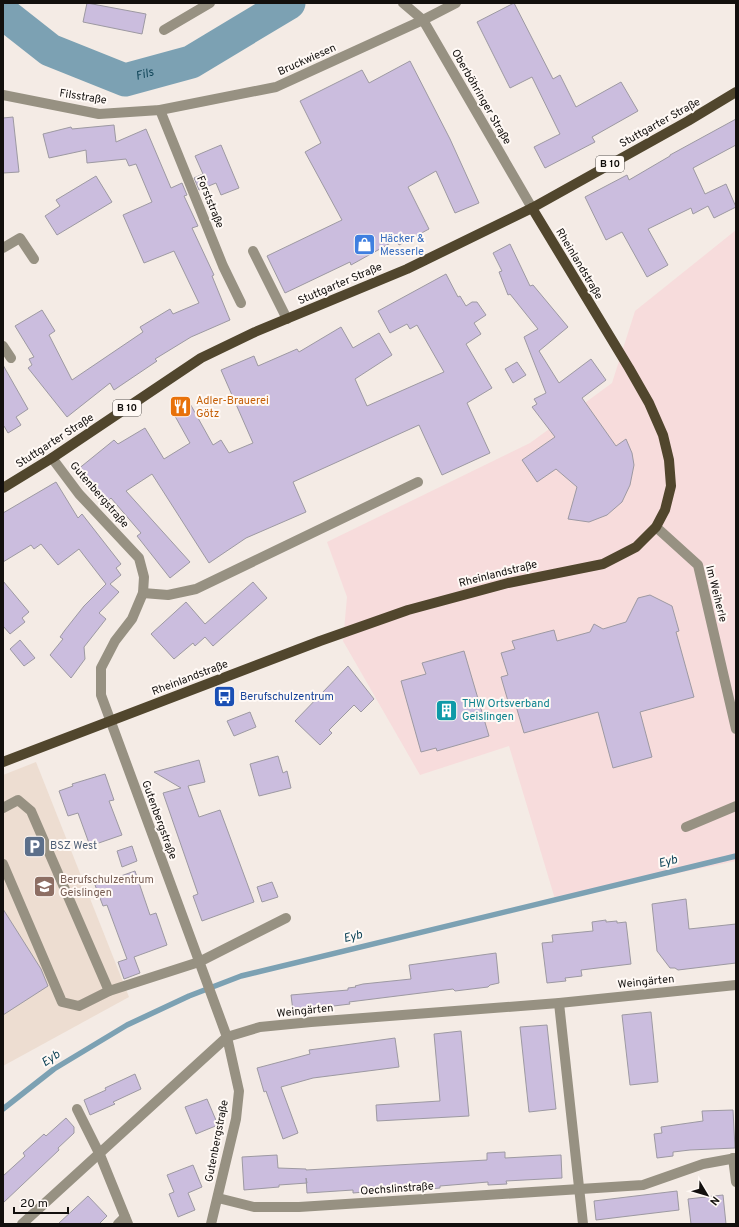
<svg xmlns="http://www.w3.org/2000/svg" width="739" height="1227" font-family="Overpass,sans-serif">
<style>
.commercial{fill:#f7dcdc}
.built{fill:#edddd1}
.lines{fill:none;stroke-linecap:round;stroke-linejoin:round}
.stream{stroke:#7ca1b3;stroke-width:5.5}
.river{stroke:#7ca1b3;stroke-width:33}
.building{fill:#cbbdde;stroke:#9d99a2}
.minor{stroke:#979182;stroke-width:10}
.major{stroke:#51462d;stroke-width:10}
.labels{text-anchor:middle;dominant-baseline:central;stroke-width:4;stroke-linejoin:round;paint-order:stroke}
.shield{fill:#fff9f5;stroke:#595553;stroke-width:1}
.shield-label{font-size:10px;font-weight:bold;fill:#120f0d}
.street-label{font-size:11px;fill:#120f0d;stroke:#fff9f5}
.shop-label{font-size:11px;fill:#366cbe;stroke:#fff9f5;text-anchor:start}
.food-label{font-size:11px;fill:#c56008;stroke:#fff9f5;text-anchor:start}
.transit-label{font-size:11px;fill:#164399;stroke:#fff9f5;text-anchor:start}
.culture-label{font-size:11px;fill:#0d838f;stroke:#fff9f5;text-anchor:start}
.service-label{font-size:11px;fill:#4e5e75;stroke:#fff9f5;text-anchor:start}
.education-label{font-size:11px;fill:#785e54;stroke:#fff9f5;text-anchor:start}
.water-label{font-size:12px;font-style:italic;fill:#0f4458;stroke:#fff9f5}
</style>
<rect width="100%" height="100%" fill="#f4ebe5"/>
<path class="commercial" d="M736 230V861L555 899 509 746 420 775 343 641 347 597 327 542 530 443 612 383 635 311Z"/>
<path class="built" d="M36 762 129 997 3 1066V775Z"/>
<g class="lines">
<path class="stream" d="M3 1109 54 1069 127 1025 189 996 241 976 736 856"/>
<path class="river" id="s1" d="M3 13 50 50 125 80 191 62 289 3"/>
</g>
<g class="building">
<path d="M87 3 146 14 142 34 83 22Z"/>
<path d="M514 3 553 79 560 75 576 107 621 82 638 111 592 137 595 142 545 168 534 147 560 134 532 77 510 88 477 22Z"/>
<path d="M410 61 450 139 479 203 455 213 436 171 408 187 429 229 399 245 396 240 351 265 350 262 285 293 267 256 342 220 305 152 321 143 300 101 362 70 369 83Z"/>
<path d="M13 117 19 172 3 173V118Z"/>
<path d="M736 119V145L693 168 705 194 726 184 736 207 714 218 708 206 693 214 691 208 648 229 668 265 647 277 622 232 606 240 585 197 627 175 629 180 670 156V155Z"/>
<path d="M114 125 116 142 146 129 171 188 182 183 187 195 184 196 198 226 192 228 214 275 212 276 230 320 191 337 155 359 157 361 114 390 110 383 67 417 28 368 32 365 29 359 34 357 15 326 42 310 55 331 49 335 72 380 143 332 140 327 170 309 173 314 199 303 174 251 144 263 123 215 152 202 136 164 129 166 126 159 87 163 86 150 49 158 43 134 71 127 72 129Z"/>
<path d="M221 145 239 188 221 195 216 183 199 190 194 178 203 174 195 156Z"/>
<path d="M96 176 112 202 57 235 45 216 60 206 56 200Z"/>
<path d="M510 244 530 286 533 285 568 327 539 351 559 383 591 359 606 380 582 398 616 446 626 439 632 453 634 465 630 485 622 502 607 515 589 522 568 519 577 487 556 469 537 482 522 460 555 437 532 407 537 404 534 399 546 393 524 337 538 329 510 294 508 295 499 272 502 271 493 253Z"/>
<path d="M446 274 458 297 460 296 466 306 472 302H477L486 315 474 323 481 334 466 344 492 388 467 403 490 453 442 475 419 425 293 482 306 512 246 538 209 563 152 474 126 491 190 562 170 578 137 536 141 533 111 498 106 503 77 470 114 440 118 444 145 428 164 459 190 443 171 409 188 400 213 445 221 440 229 453 253 443 221 370 254 356 258 366 297 349 299 352 341 327 353 348 379 333 392 355 355 379 367 406 444 372 417 325 410 329 407 324 390 333 378 311Z"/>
<path d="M517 362 526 375 513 383 505 369Z"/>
<path d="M3 365 28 409 16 417 21 425 8 433 4 426 3 427Z"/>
<path d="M56 482 78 518 82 514 121 564 116 568 121 575 110 584 119 592 99 613 106 619 84 647 85 659 71 678 50 655 63 639 60 637 65 630 84 606 106 584 79 549 58 565 41 544 34 549 31 545 3 562V513Z"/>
<path d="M3 581 29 612 22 618 25 622 10 634 3 626Z"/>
<path d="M253 582 267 598 213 646 205 637 195 646 193 643 174 659 151 634 186 602 205 624Z"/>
<path d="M650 595 672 606 679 631 676 632 694 697 640 712 652 757 613 768 598 712 524 733 516 706 510 708 501 677 508 675 501 653 515 649 512 641 554 630 557 641 590 632 594 624 603 629 626 622 638 598Z"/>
<path d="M20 640 35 658 24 666 10 649Z"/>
<path d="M464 651 489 736 437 751 436 748 421 752 401 681 426 674 422 663Z"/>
<path d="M348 666 374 699 361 712 354 705 329 730 332 733 320 745 295 721Z"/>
<path d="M250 712 256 727 234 736 227 721Z"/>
<path d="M278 756 283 773 287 771 291 788 259 796 250 764Z"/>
<path d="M199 760 205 782 188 786 199 817 220 810 254 902 202 921 193 896 198 894 163 793 181 788 154 772Z"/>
<path d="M105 774 114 800 109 801 122 835 90 846 78 813 68 816 59 791 73 786 72 784Z"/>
<path d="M132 846 137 861 122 867 117 851Z"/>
<path d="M135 871 150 915 156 913 167 945 134 957 140 973 124 979 118 962 127 959 107 905 103 906 95 885Z"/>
<path d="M272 882 278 897 262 902 257 887Z"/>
<path d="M686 899 689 929 736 924V963L678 970 675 968H670L657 951 652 904Z"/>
<path d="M3 909 41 969 48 986 3 1015Z"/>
<path d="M606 920V922L617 921V923L626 922 631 964 581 970 582 976 565 978 566 981 547 983 542 943 553 942 552 935 593 931 592 922Z"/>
<path d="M496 953 499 983 490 985 488 987 455 991 453 989 349 1002 350 1004 293 1011 291 995 348 990V988L356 987 355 986 363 984 411 979 409 965Z"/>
<path d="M651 1012 658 1082 630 1085 622 1015Z"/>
<path d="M547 1025 556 1109 529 1112 520 1027Z"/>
<path d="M461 1031 469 1116 377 1121 376 1105 440 1101 434 1034Z"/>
<path d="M395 1038 399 1067 313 1078 281 1087 298 1133 283 1139 266 1091 264 1092 257 1068 310 1054 309 1050Z"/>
<path d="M135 1074 141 1089 113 1102 115 1104 90 1115 84 1100 106 1090 105 1088Z"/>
<path d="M207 1099 218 1125 196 1134 185 1107Z"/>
<path d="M733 1110 735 1148 690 1150 673 1152V1156L657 1158 654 1134 662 1133 661 1127 703 1121 702 1111Z"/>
<path d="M66 1118 74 1127V1133L58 1148 59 1150 3 1203V1176L25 1156 23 1153 44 1134 46 1136Z"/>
<path d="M505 1152V1158L561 1155 562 1178 506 1181 507 1184 488 1185V1182L440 1186V1188L430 1189H421V1187L353 1193V1190L307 1193 306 1178 307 1183 279 1185V1187L244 1190 242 1157 277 1155 278 1168 306 1169V1170L487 1160V1153Z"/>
<path d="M193 1165 202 1187 188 1193 195 1210 178 1217 169 1194 174 1192 167 1175Z"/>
<path d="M677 1191 679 1210 596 1220 594 1201Z"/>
<path d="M723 1195 726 1224H691L688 1199Z"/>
<path d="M88 1196 107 1216 99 1224H58Z"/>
</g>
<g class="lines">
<g class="minor">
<path d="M403 3 423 20 532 208"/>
<path d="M164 30 210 3"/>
<path d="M3 95 99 114 160 110 276 87 423 20 456 3"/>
<path d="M160 110 223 266 241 303"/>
<path d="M3 248 20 238 34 259"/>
<path d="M253 251 287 319"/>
<path d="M3 346 11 358"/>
<path d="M52 458 79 494 139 558 144 577 143 593 132 619 115 641 101 668V695L227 1037 239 1091 236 1119 211 1224"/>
<path d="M656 527 698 565 736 729"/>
<path d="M143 593 168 595 196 589 418 482"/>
<path d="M3 808 18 800 31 811 109 991"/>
<path d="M686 827 736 806"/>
<path d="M3 864 62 1002 79 1006 109 991 199 962 286 918"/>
<path d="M559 1003 583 1224"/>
<path d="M77 1109 100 1155 128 1224"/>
<path d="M733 1158 736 1182"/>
<path d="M218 1198 254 1207H299L643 1185 703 1164 736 1158"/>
<path d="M22 1224 227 1037 260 1027 311 1022 559 1003 736 985"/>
<path d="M118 1224 125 1217"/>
</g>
<g class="major">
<path d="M3 488 52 458 201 358 255 332 407 269 532 208 688 121 736 92"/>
<path d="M3 762 320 641 408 610 508 583 603 564 636 547 656 527 665 510 671 486 669 460 663 435 649 403 629 368 532 208"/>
</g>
</g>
<defs>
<symbol id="shop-square" viewBox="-11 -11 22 22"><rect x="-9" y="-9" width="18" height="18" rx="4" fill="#3f7fe0" stroke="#fff9f5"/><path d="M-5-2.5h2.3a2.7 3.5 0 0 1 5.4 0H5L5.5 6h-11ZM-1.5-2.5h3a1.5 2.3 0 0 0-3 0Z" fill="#fff"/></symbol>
<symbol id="restaurant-square" viewBox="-11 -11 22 22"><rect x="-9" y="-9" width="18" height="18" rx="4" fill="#e8710a" stroke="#fff9f5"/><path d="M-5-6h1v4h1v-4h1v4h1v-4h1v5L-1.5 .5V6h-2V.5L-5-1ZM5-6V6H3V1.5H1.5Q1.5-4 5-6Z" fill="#fff"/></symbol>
<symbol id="bus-square" viewBox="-11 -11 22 22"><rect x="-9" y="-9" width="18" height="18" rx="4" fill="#1a4fb4" stroke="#fff9f5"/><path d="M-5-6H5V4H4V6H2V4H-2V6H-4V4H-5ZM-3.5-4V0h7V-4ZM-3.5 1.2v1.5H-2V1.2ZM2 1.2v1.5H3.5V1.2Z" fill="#fff"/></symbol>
<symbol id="building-square" viewBox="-11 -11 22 22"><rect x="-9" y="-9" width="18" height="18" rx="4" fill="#0f9aa8" stroke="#fff9f5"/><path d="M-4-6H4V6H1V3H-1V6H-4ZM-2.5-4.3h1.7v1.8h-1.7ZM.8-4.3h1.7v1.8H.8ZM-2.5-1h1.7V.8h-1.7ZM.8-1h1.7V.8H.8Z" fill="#fff"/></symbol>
<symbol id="parking-square" viewBox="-11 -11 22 22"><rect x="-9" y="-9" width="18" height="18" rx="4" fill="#5c6f8a" stroke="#fff9f5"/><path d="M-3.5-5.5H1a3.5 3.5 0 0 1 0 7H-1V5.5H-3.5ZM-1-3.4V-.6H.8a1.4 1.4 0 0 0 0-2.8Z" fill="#fff"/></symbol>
<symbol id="school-square" viewBox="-11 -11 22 22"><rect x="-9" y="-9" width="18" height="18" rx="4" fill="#8d6e63" stroke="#fff9f5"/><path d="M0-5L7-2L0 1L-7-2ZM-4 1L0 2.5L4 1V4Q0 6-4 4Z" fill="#fff"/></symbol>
</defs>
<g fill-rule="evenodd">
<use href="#shop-square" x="352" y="232" width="25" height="25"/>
<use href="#restaurant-square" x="168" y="394" width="25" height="25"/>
<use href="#bus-square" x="212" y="684" width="25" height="25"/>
<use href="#building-square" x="434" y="698" width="25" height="25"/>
<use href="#parking-square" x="22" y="834" width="25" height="25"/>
<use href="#school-square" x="32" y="874" width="25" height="25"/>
</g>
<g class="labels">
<g class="shield">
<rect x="596" y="156" width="28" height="16" rx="3"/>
<rect x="113" y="400" width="28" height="16" rx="3"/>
</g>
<g class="shield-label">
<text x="610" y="164">B 10</text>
<text x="127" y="408">B 10</text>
</g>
<g class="street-label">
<text transform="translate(307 60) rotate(-24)">Bruckwiesen</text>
<text transform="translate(83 97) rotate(9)">Filsstraße</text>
<text transform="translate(481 97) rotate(60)">Oberböhringer Straße</text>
<text transform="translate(660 123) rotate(-29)">Stuttgarter Straße</text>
<text transform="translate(210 202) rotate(68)">Forststraße</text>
<text transform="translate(579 264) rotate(59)">Rheinlandstraße</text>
<text transform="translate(340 284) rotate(-23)">Stuttgarter Straße</text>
<text transform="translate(55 441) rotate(-33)">Stuttgarter Straße</text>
<text transform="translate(99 495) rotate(49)">Gutenbergstraße</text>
<text transform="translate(498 574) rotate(-14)">Rheinlandstraße</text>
<text transform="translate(716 594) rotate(76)">Im Weiherle</text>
<text transform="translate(190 678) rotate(-21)">Rheinlandstraße</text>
<text transform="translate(159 820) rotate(70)">Gutenbergstraße</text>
<text transform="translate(646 982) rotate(-6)">Weingärten</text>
<text transform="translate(305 1011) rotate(-6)">Weingärten</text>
<text transform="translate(217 1141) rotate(-79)">Gutenbergstraße</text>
<text transform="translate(397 1189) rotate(-4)">Oechslinstraße</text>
</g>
<g class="shop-label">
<text x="380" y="239">Häcker &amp;<tspan x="380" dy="13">Messerle</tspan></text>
</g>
<g class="food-label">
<text x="196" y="401">Adler-Brauerei<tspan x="196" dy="13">Götz</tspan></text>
</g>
<g class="transit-label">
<text x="240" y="697">Berufschulzentrum</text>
</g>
<g class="culture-label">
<text x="462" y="704">THW Ortsverband<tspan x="462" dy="13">Geislingen</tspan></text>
</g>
<g class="service-label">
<text x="50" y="846">BSZ West</text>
</g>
<g class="education-label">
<text x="60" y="880">Berufschulzentrum<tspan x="60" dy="13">Geislingen</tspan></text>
</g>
<g class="water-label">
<text stroke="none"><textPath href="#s1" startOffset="161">Fils</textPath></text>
<text transform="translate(668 862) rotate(-14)">Eyb</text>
<text transform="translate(353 937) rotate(-14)">Eyb</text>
<text transform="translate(51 1059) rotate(-34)">Eyb</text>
</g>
</g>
<rect width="739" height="1227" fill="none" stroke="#120f0d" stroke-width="8"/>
<g transform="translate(707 1195) rotate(128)" stroke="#fff9f5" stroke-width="3" paint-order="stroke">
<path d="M0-3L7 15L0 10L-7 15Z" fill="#120f0d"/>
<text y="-6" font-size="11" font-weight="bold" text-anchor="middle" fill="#120f0d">N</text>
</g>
<path d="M14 1207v6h54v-6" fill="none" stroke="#120f0d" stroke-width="2"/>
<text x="20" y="1207" font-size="12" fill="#120f0d" stroke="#fff9f5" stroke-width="3" paint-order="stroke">20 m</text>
</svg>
